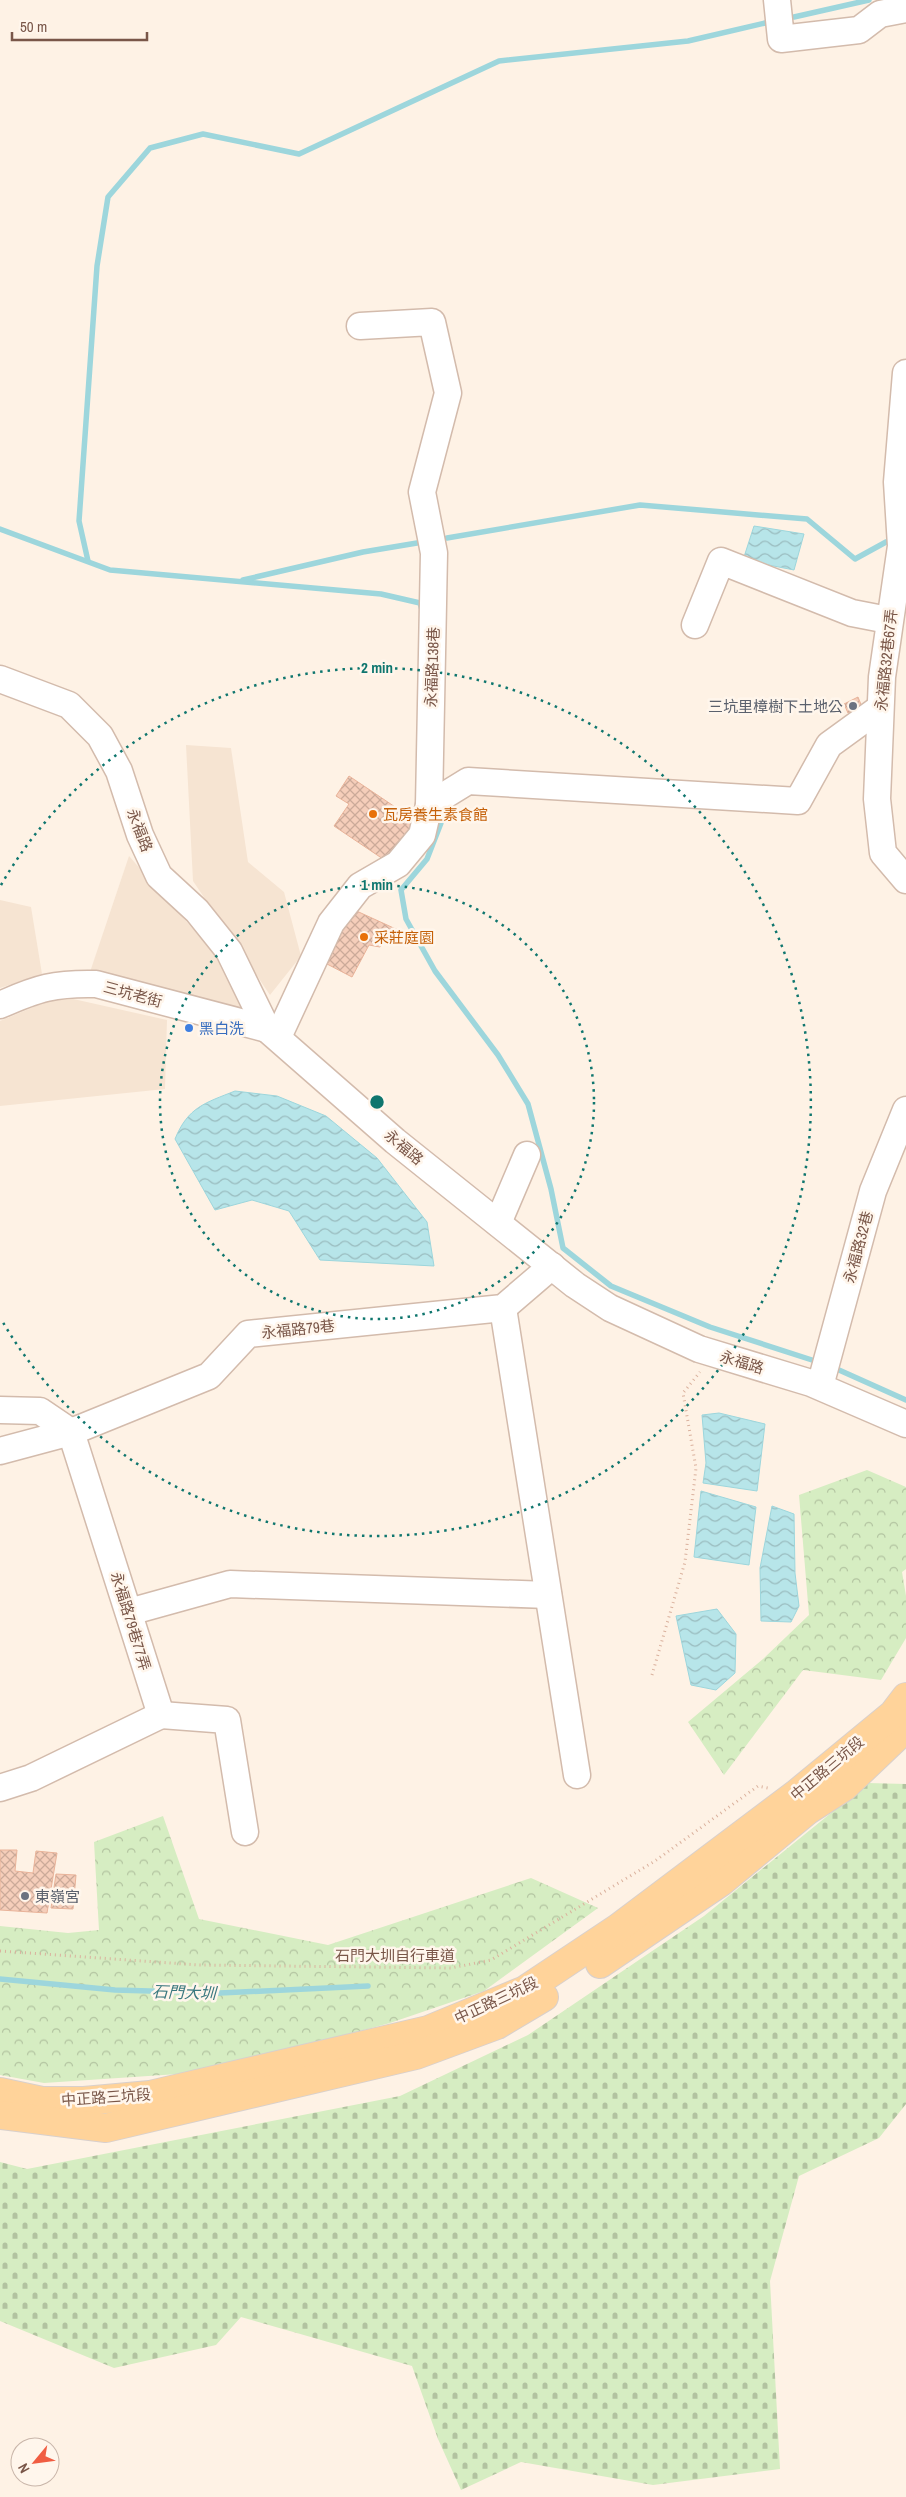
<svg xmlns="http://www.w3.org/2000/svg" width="906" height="2497" font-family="'Archivo Narrow','Noto Sans TC',sans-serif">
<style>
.residential{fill:#f6e4d2}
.forest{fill:url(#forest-crowns)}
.cemetery{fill:url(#cemetery-stones)}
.water{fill:url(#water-waves);stroke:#9dd6dc}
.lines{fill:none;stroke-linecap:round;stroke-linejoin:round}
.stream{stroke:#9dd6dc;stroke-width:5.5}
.building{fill:url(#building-cross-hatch);stroke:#e9b399}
.minor-casing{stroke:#d3bbac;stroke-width:29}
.major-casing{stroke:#d9d0cc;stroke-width:30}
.path{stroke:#dab19d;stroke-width:3;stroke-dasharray:1 4;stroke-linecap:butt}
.minor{stroke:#fff;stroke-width:26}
.major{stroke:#ffd39a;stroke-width:28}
.ring{fill:none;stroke:#0f766e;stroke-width:2.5;stroke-dasharray:2.5 5}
.worship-dot{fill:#6b7280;stroke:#fff6ec;stroke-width:2}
.food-dot{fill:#e8710a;stroke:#fff6ec;stroke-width:2}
.shop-dot{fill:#3f7fe0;stroke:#fff6ec;stroke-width:2}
.labels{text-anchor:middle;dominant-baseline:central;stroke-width:5;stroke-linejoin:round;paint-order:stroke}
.street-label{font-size:15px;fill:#795648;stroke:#fff6ec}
.worship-label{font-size:15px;fill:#5b616d;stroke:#fff6ec;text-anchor:end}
.food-label{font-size:15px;fill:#c56008;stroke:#fff6ec;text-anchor:start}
.shop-label{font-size:15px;fill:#366cbe;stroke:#fff6ec;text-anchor:start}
.water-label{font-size:16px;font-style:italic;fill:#3a787f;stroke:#fff6ec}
.centre{fill:#0f766e;stroke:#fff6ec;stroke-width:2.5}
.ring-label{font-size:15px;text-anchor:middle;font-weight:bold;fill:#0f766e;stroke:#fff6ec;stroke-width:5;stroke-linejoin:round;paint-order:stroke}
</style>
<defs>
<pattern id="forest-crowns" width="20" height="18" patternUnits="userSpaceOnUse" patternTransform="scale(1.25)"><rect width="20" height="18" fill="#d6edc2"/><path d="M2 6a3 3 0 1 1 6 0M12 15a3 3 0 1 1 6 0" fill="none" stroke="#b2c3a0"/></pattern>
<pattern id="cemetery-stones" width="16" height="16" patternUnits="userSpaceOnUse" patternTransform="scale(1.25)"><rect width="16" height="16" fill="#d6edc2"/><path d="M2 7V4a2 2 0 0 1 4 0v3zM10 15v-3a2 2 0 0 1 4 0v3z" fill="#b2c3a0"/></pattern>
<pattern id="water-waves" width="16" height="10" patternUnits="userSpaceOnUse" patternTransform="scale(1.25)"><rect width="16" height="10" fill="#b7e5e9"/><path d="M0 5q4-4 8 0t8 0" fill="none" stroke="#9abcbf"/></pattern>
<pattern id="building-cross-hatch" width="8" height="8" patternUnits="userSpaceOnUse" patternTransform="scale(1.25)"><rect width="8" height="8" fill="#f5ceba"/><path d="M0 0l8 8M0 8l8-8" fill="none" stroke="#cbaa99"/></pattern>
</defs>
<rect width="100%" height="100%" fill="#fef2e5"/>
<g class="residential">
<path d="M186 745 231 748 248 862 284 892 301 956 270 995 193 881Z"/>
<path d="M129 856 221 961 248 1014 90 972Z"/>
<path d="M0 900 31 907 42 974 0 988Z"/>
<path d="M60 996 167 1020 165 1089 0 1106V1021Z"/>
</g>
<g class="forest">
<path d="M867 1470 906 1487V1569L902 1572 906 1596V1638L881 1680 803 1670 724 1775 688 1722 763 1659 809 1615 799 1495Z"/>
<path d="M163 1816 199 1919 328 1945 531 1878 598 1908 484 1991 390 2023 208 2072 44 2083 0 2075V1926L68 1933 99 1930 94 1842Z"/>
</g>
<path class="cemetery" d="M868 1783 906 1784V2104L879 2138 799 2176 770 2281 780 2469 653 2485 521 2462 461 2490 438 2439 412 2366 241 2317 216 2345 114 2368 0 2321V2162L27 2169 400 2096 528 2035 704 1916Z"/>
<g class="water">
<path d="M754 526 804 534 794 570 743 560Z"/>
<path d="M235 1091 277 1096 326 1116 377 1158 427 1222 434 1266 320 1260 289 1211 252 1200 215 1210 175 1139C188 1107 205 1103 235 1091Z"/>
<path d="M719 1413 765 1424 757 1491 703 1483 706 1463 702 1415Z"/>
<path d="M701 1491 756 1507 749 1565 694 1557Z"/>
<path d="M772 1506 794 1514 795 1573 799 1606 791 1622 761 1621 760 1568Z"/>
<path d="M717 1609 736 1634 735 1673 716 1690 691 1685 676 1616Z"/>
</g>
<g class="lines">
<g class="stream">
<path d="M794 17 869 0"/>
<path d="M0 529 110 570 381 594 420 603 422 610"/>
<path d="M447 538 640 505 807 519 855 559 886 542"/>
<path d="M88 561 79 521 97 266 108 197 150 148 203 134 299 154 499 61 688 41 765 23"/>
<path d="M243 580 363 552 417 543"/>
<path d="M448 805 427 859 401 890 406 919 435 971 498 1055 528 1104 551 1189 563 1248 611 1286 710 1327 812 1360"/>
<path d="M839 1370 906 1400"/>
<path d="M0 1979 115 1990 220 1993 368 1986"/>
</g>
</g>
<g class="building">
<path d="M858 697 862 707 848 713 844 704Z"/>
<path d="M349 776 419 823 402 848 397 845 386 861 334 826 349 804 336 796Z"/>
<path d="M350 908 398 930 380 947 369 945 352 977 327 964Z"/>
<path d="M0 1850H17L15 1871 33 1873 36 1851 57 1853 47 1913 0 1910Z"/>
<path d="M56 1874 76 1875 73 1909 51 1908Z"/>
</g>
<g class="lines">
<defs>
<g id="minor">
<path d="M777 0 781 39 859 30 880 14 906 9"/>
<path d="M906 373 897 482 901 546 882 677 877 799 883 853 906 880"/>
<path d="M695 625 721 561 852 613 888 620"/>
<path d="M0 679 69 705 100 736 119 771 140 835 159 876 197 911 229 951 267 1029 395 1141 575 1285 610 1308 699 1349 811 1383 906 1424"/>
<path d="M429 805 468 781 798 801 829 745 880 708"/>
<path d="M0 1005C38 988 55 983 96 984L267 1029"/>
<path d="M278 1037 331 923 360 886 398 864 422 835 429 805 434 553 422 492 448 393 432 322 360 326"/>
<path d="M498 1223 527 1155"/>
<path d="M503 1308 577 1775"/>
<path d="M820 1386 873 1191 906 1110"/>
<path d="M0 1410 40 1411 71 1432 161 1715 31 1778 0 1788"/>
<path d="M0 1451 71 1432 209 1376 248 1334 503 1308 552 1266"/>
<path d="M129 1612 230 1584 548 1595"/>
<path d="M161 1715 227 1720 245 1832"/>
</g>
<g id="major">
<path d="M600 1964 721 1882 808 1810 844 1787 906 1728"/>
<path d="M0 2092 42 2101H84L150 2095 428 2030 525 1990 618 1928 796 1794 893 1714 906 1697"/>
<path d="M0 2115 106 2128 416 2055 497 2025 544 1997"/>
</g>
</defs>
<use href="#minor" class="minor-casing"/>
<use href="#major" class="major-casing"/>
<g class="path">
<path d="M652 1675 685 1562 696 1468 683 1393 700 1372"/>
<path d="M0 1951 199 1965 451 1968 491 1960 655 1861 758 1786 768 1788"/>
</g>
<use href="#minor" class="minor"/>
<use href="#major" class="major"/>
</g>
<g class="ring">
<circle cx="377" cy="1102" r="217"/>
<path d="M1 885A434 434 0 1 1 1 1319"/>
</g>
<g class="worship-dot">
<circle cx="853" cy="706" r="5"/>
<circle cx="25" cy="1896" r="5"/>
</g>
<g class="food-dot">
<circle cx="373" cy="814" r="5"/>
<circle cx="364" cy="937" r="5"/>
</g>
<circle class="shop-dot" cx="189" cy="1028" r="5"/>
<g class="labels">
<g class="street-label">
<text transform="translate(886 660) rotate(-84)">永福路32巷67弄</text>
<text transform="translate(432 667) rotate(-88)">永福路138巷</text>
<text transform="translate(140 830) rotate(69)">永福路</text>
<text transform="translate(133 994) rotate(15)">三坑老街</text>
<text transform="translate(404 1147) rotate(40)">永福路</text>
<text transform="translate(858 1247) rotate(-75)">永福路32巷</text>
<text transform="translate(298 1329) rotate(-6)">永福路79巷</text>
<text transform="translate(742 1362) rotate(17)">永福路</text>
<text transform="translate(131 1621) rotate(73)">永福路79巷77弄</text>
<text transform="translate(827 1768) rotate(-40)">中正路三坑段</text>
<text x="395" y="1955">石門大圳自行車道</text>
<text transform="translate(496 2000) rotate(-25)">中正路三坑段</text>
<text transform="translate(106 2097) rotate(-4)">中正路三坑段</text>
</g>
<g class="worship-label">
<text x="843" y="706">三坑里樟樹下土地公</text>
<text x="35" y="1896" text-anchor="start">東嶺宮</text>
</g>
<g class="food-label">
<text x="383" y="814">瓦房養生素食館</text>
<text x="374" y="937">采莊庭園</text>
</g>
<g class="shop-label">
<text x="199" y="1028">黑白洗</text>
</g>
<g class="water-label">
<text transform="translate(184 1992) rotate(2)">石門大圳</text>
</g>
</g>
<circle cx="377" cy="1102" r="8" class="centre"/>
<g class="ring-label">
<text x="377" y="673">2 min</text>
<text x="377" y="890">1 min</text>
</g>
<g transform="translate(35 2462) rotate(241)"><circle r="24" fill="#fff6ec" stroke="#c9b6aa"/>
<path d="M0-4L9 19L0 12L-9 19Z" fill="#f05d42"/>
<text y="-8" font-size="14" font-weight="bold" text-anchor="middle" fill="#795648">N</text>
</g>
<path d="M12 32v8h135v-8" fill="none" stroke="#795648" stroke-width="2.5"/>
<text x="20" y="32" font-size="15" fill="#795648" stroke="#fff6ec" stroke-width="4" paint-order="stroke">50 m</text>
</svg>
